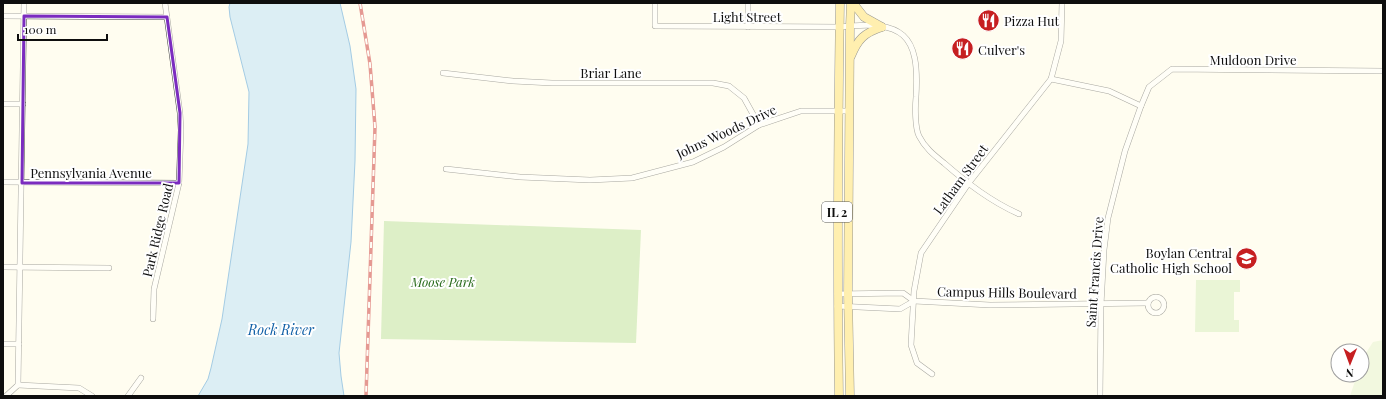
<svg xmlns="http://www.w3.org/2000/svg" width="1386" height="399" font-family="'Playfair Display',serif">
<style>
.green{fill:#d0ecb7}
.forest{fill:#b3dd95}
.pitch{fill:#e3f2c9}
.water{fill:#b1dcf9;stroke:#358fd4}
.lines{fill:none;stroke-linecap:round;stroke-linejoin:round}
.street-casing{stroke:#414141;stroke-width:6}
.primary-casing{stroke:#1f1f1f;stroke-width:9}
.street{stroke:#fff;stroke-width:5}
.primary{stroke:#ffde60;stroke-width:8}
.rail-casing{stroke:#c61f21;stroke-width:3.5}
.rail{stroke:#fff;stroke-width:2;stroke-dasharray:6;stroke-linecap:butt}
.marked{fill:none;stroke:#7b2cbf;stroke-width:3;stroke-linejoin:round}
.labels{text-anchor:middle;dominant-baseline:central;stroke-width:4;stroke-linejoin:round;paint-order:stroke}
.shield{fill:#fff;stroke:#565656;stroke-width:1}
.shield-label{font-size:12px;font-weight:bold;fill:#0e0e0e}
.street-label{font-size:13px;fill:#0e0e0e;stroke:#fff}
.poi-label{font-size:13px;fill:#0e0e0e;stroke:#fff;text-anchor:start}
.park-label{font-size:13px;font-style:italic;fill:#286a1b;stroke:#fff}
.water-label{font-size:14px;font-style:italic;fill:#1160a7;stroke:#fff}
</style>
<rect width="100%" height="100%" fill="#fffdf0"/>
<path class="green" d="M1196 280H1240V292H1234V320H1239V332H1195Z"/>
<path class="forest" d="M384 221 641 230 636 343 381 339Z"/>
<path class="pitch" d="M1383 340V396H1350L1357 375H1362C1362 358 1364 356 1373 342Z"/>
<path class="water" d="M230 3H340L350 46 356 89 355 161 351 242 339 353 341 376 344 396H198L208 379 211 368 222 319 248 144 249 92 230 17 229 7Z"/>
<g class="lines">
<defs>
<g id="street">
<path d="M655 3V26L840 27C903 20 920 33 916 97 915 107 915 128 919 136 925 148 934 155 944 163 967 183 990 201 1019 214"/>
<path d="M3 16 167 17"/>
<path d="M748 27V3"/>
<path d="M443 73 513 81 552 83H713L729 86 744 98 759 125"/>
<path d="M1051 79 1109 91 1141 106"/>
<path d="M3 104H23"/>
<path d="M446 169 520 177 590 180 632 178 693 162 724 147 759 125 801 111H849"/>
<path d="M3 182 179 183"/>
<path d="M3 267 109 268"/>
<path d="M837 294 903 293 914 301 990 305 1148 303"/>
<circle cx="1156" cy="305" r="8"/>
<path d="M837 306 900 309 914 301"/>
<path d="M153 319 154 289 179 183 181 130 180 113 165 3"/>
<path d="M3 344H19"/>
<path d="M932 374 917 363 911 345 914 291 921 253 968 184 1051 79 1061 41 1062 3"/>
<path d="M18 385 79 388 92 396"/>
<path d="M6 396 18 385 24 3"/>
<path d="M128 396 141 378"/>
<path d="M1100 396 1101 305 1104 250 1108 218 1125 151 1141 106 1149 87 1172 69 1383 71"/>
</g>
<g id="primary">
<path d="M853 3 864 17 882 27"/>
<path d="M851 56C858 39 864 33 882 27"/>
<path d="M839 396C837 265 838 134 840 3"/>
<path d="M850 396 848 294 850 26 851 3"/>
</g>
</defs>
<use href="#street" class="street-casing"/>
<use href="#primary" class="primary-casing"/>
<use href="#street" class="street"/>
<use href="#primary" class="primary"/>
<defs>
<path id="rail" d="M360 3 370 64 375 127 366 396"/>
</defs>
<use href="#rail" class="rail-casing"/>
<use href="#rail" class="rail"/>
</g>
<path d="M0 0H1386V399H0ZM24 16 167 17 180 113 179 183H22Z" fill="#fffdf0" fill-opacity=".55" fill-rule="evenodd"/>
<path class="marked" d="M24 16 167 17 180 113 179 183H22Z"/>
<defs>
<symbol id="restaurant-disc" viewBox="-11 -11 22 22"><circle r="9.5" fill="#c61f21" stroke="#fff"/><path d="M-5-6h1v4h1v-4h1v4h1v-4h1v5L-1.5 .5V6h-2V.5L-5-1ZM5-6V6H3V1.5H1.5Q1.5-4 5-6Z" fill="#fff"/></symbol>
<symbol id="school-disc" viewBox="-11 -11 22 22"><circle r="9.5" fill="#c61f21" stroke="#fff"/><path d="M0-5L7-2L0 1L-7-2ZM-4 1L0 2.5L4 1V4Q0 6-4 4Z" fill="#fff"/></symbol>
</defs>
<g fill-rule="evenodd">
<use href="#restaurant-disc" x="976" y="8" width="25" height="25"/>
<use href="#restaurant-disc" x="950" y="36" width="25" height="25"/>
<use href="#school-disc" x="1234" y="246" width="25" height="25"/>
</g>
<g class="labels">
<rect class="shield" x="822" y="202" width="30" height="20" rx="3"/>
<g class="shield-label">
<text x="837" y="212">IL 2</text>
</g>
<g class="street-label">
<text x="747" y="16">Light Street</text>
<text x="1253" y="59">Muldoon Drive</text>
<text x="611" y="72">Briar Lane</text>
<text transform="translate(726 131) rotate(-25)">Johns Woods Drive</text>
<text x="91" y="172">Pennsylvania Avenue</text>
<text transform="translate(960 179) rotate(-54)">Latham Street</text>
<text transform="translate(157 230) rotate(-77)">Park Ridge Road</text>
<text transform="translate(1094 272) rotate(-86)">Saint Francis Drive</text>
<text transform="translate(1007 292) rotate(1)">Campus Hills Boulevard</text>
</g>
<g class="poi-label">
<text x="1004" y="20">Pizza Hut</text>
<text x="978" y="49">Culver's</text>
<text x="1232" y="252" text-anchor="end">Boylan Central<tspan x="1232" dy="15">Catholic High School</tspan></text>
</g>
<g class="park-label">
<text x="443" y="281">Moose Park</text>
</g>
<g class="water-label">
<text x="281" y="329">Rock River</text>
</g>
</g>
<rect width="1386" height="399" fill="none" stroke="#0e0e0e" stroke-width="8"/>
<g transform="translate(1350 363) rotate(181)"><circle r="19" fill="#ffffff" stroke="#9f9f9f"/>
<path d="M0-3L7 15L0 10L-7 15Z" fill="#c61f21"/>
<text y="-6" font-size="11" font-weight="bold" text-anchor="middle" fill="#0e0e0e">N</text>
</g>
<path d="M18 34v6h89v-6" fill="none" stroke="#0e0e0e" stroke-width="2"/>
<text x="24" y="34" font-size="12" fill="#0e0e0e" stroke="#ffffff" stroke-width="3" paint-order="stroke">100 m</text>
</svg>
